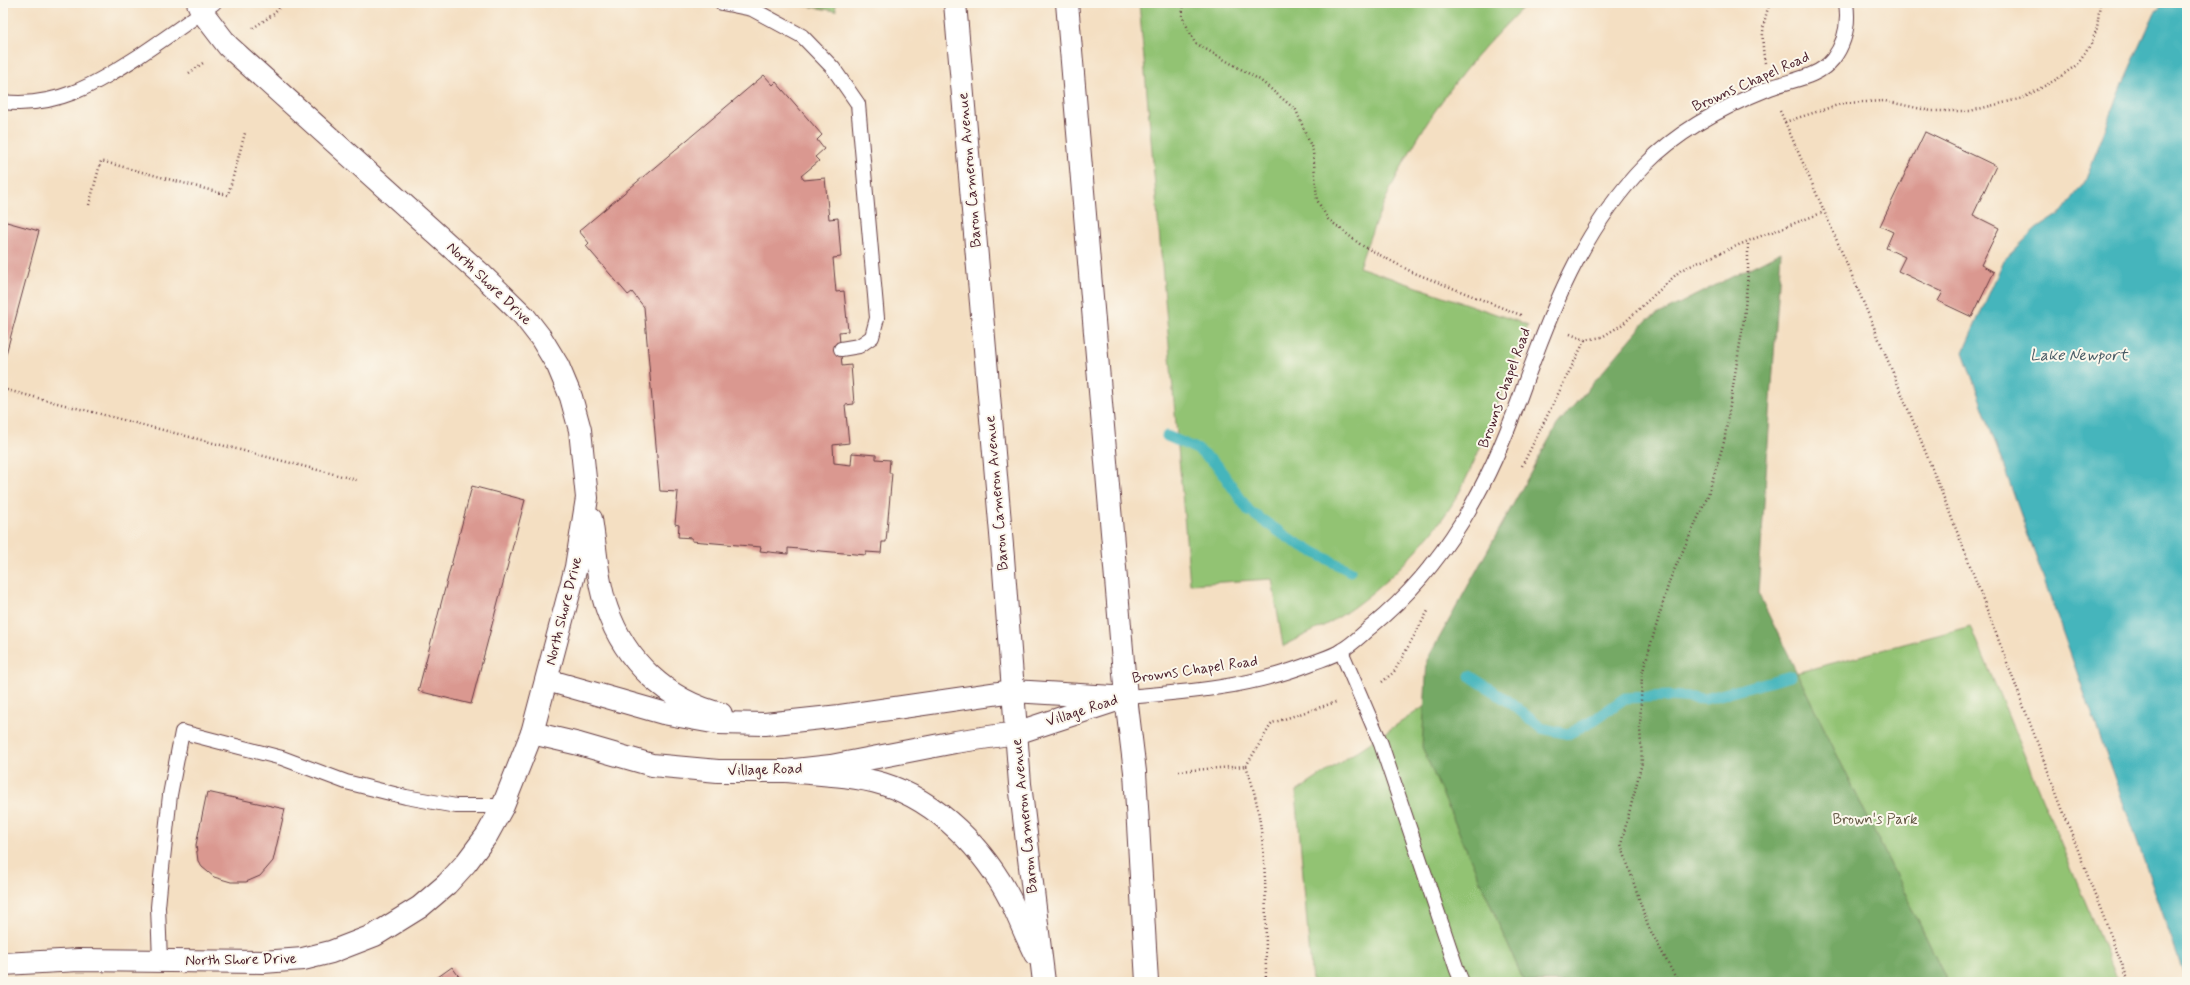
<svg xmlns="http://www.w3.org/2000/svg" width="2190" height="985" font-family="Mynerve,sans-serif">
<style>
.green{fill:#92c373;stroke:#6e714f}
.forest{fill:#75a965;stroke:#606448}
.water{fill:#45b5bc;stroke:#486a74}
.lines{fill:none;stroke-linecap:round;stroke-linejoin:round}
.stream{stroke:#45b5bc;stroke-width:11}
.building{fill:#da9890}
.service-casing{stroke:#643c42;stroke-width:16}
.tertiary-casing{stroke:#643c42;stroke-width:24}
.primary-casing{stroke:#643c42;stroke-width:24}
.path{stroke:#643c42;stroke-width:2.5;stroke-dasharray:1 3;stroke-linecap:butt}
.service{stroke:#fff;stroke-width:14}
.tertiary{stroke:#fff;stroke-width:22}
.primary{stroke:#fff;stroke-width:22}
.labels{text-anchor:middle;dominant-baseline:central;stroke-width:4;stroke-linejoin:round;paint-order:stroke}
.street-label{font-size:15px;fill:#4a1f2b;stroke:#fbf7ec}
.park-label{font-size:15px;fill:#635844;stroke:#fbf7ec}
.water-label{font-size:16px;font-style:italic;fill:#485b65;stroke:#fbf7ec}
</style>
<rect width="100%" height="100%" fill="#fbf7ec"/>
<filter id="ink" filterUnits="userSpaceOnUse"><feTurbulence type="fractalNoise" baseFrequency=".025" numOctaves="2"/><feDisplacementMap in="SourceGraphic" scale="8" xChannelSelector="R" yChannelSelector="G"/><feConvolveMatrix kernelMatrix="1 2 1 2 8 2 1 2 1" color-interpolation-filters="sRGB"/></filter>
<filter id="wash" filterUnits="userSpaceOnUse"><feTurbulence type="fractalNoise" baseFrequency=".012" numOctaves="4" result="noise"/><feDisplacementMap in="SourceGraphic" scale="16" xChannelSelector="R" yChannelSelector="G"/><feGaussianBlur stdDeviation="0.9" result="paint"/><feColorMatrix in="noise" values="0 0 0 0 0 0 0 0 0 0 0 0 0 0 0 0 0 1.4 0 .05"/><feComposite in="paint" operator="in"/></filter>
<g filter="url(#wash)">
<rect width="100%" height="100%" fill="#f4dfc2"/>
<g class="green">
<path d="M789 3H835L836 11Z"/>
<path d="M1139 3H1528C1517 12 1508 23 1498 33 1434 99 1388 180 1359 267L1528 325C1506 381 1487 438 1460 491 1435 537 1383 589 1339 617 1322 628 1301 636 1283 646L1272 579 1190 584Z"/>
<path d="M1971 626 2118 982H1312L1296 792 1470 676 1568 734Z"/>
</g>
<path class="forest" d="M1781 252 1758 593 1948 982H1524L1422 747 1427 660 1557 425 1647 320Z"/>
<path class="water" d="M2165 3H2187V982L1963 352 2004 260 2036 229 2062 212 2084 183 2127 74 2155 12Z"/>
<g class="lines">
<g class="stream">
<path d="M1167 436 1197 449 1217 465 1249 511 1293 541 1350 571"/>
<path d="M1470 676 1511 703 1541 728 1568 734 1594 720 1625 698 1670 696 1705 699 1791 676"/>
</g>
</g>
<g id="blocks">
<g class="building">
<path d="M764 75 773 85 776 82 822 135 817 140 824 149 815 157 819 161 801 176 804 180 825 178 829 219 838 218 841 257 833 258 836 292 844 291 848 331 839 332 842 366 851 365 854 404 845 405 849 443 833 445 834 463 851 465 852 453 876 455V459L890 460 889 473H892L886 542H882L881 553 866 552V555L788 548V554L760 551 761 547 692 541V538L678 537 679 525 675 524 678 492 660 491 644 307 632 292 628 295 586 246 589 243 579 231Z"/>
<path d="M1925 132 1996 166 1973 215 1999 228 1981 265 1994 272 1972 317 1938 301 1943 292 1898 271 1905 257 1886 248 1893 232 1880 226Z"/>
<path d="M3 221 39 231 3 365Z"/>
<path d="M472 486 525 500 471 704 418 691Z"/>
<path d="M207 792 285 809 273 861 260 876 246 882H231L214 877 202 867 198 861 196 845Z"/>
<path d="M452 967 463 982H431Z"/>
</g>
</g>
</g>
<g filter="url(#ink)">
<use href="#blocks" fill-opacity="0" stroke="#643c42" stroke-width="1"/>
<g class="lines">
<defs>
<g id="service">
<path d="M722 3 752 9 802 36 833 68 858 104 877 318 872 337 859 346 841 349"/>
<path d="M3 102C58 108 95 84 139 56 164 39 189 22 214 3"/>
<path d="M1341 651 1381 744 1457 970 1462 982"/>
<path d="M1126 697C1189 692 1252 687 1312 663 1322 659 1334 656 1342 650 1353 644 1362 634 1372 626 1446 565 1488 486 1520 397 1550 313 1582 229 1645 165 1679 130 1725 106 1770 88 1790 80 1818 78 1833 59 1845 43 1849 23 1846 3"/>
<path d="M160 961 158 907 160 886 170 795 182 732 282 758 346 782 406 797 456 806H503"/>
</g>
<g id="tertiary">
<path d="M591 519C596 549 597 581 607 609 625 661 667 701 721 714"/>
<path d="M547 680 663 713 718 723 765 724 840 716 1013 691 1113 697"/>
<path d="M532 733 579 744 652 765 718 771H786L831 766 955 742 1016 733 1126 697"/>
<path d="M3 964 79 960 263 962 303 959 331 952 375 935 420 907 447 884 466 863 487 835 503 806 532 733 576 567 587 498 580 430 571 397 558 366 541 338 524 316 483 276 228 46 202 12 198 3"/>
</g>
<g id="primary">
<path d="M955 3 1003 557 1020 784 1044 982"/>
<path d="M1067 3 1126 697 1135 772 1147 982"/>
<path d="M786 771C818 774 853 775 883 784 938 801 985 850 1011 901 1019 918 1026 936 1035 954"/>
</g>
</defs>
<use href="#service" class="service-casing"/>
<use href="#tertiary" class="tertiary-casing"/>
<use href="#primary" class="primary-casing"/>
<g class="path">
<path d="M1184 3 1182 16 1195 43 1260 80 1296 110 1313 151 1317 200 1328 219 1361 245 1412 272 1523 316"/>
<path d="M253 28 274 14 283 3"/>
<path d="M1765 63C1761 42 1762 23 1770 3"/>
<path d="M189 73 203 63"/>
<path d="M1780 111 1785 122 1844 103 1885 101 1931 111H1970L2023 98 2057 79 2078 64 2091 44 2097 28 2100 3"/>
<path d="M1785 122C1837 240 1888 358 1936 478 2002 645 2063 815 2129 982"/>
<path d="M89 205 101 161 228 195 245 133"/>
<path d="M1570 334 1585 340 1602 337 1623 324 1681 270 1748 241 1824 212"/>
<path d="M3 389 357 480"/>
<path d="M1522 466 1585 340"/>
<path d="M1382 682 1394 672 1428 611"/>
<path d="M1246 766 1272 723 1336 702"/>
<path d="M1246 766C1270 829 1265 914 1266 982"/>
<path d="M1179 771 1246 766"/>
<path d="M1678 982 1648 926 1621 844 1642 763 1640 727 1642 674 1670 579 1707 498 1724 442 1744 319 1748 272V241"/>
</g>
<use href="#service" class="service"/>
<use href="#tertiary" class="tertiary"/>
<use href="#primary" class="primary"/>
</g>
</g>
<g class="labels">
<g class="street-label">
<text transform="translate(1751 82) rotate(-24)">Browns Chapel Road</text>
<text transform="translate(970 170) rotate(-95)">Baron Cameron Avenue</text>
<text transform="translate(489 284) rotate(44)">North Shore Drive</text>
<text transform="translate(1505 388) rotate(-70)">Browns Chapel Road</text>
<text transform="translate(997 493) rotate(-95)">Baron Cameron Avenue</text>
<text transform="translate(564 611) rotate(-76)">North Shore Drive</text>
<text transform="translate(1195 670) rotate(-8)">Browns Chapel Road</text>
<text transform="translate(1082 711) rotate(-18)">Village Road</text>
<text transform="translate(765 770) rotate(-2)">Village Road</text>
<text transform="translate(1025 816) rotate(-96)">Baron Cameron Avenue</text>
<text transform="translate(241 960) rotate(-1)">North Shore Drive</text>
</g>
<g class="park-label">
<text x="1875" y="820">Brown's Park</text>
</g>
<g class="water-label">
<text x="2079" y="355">Lake Newport</text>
</g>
</g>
<rect width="2190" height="985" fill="none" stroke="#fbf7ec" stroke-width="16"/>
</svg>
